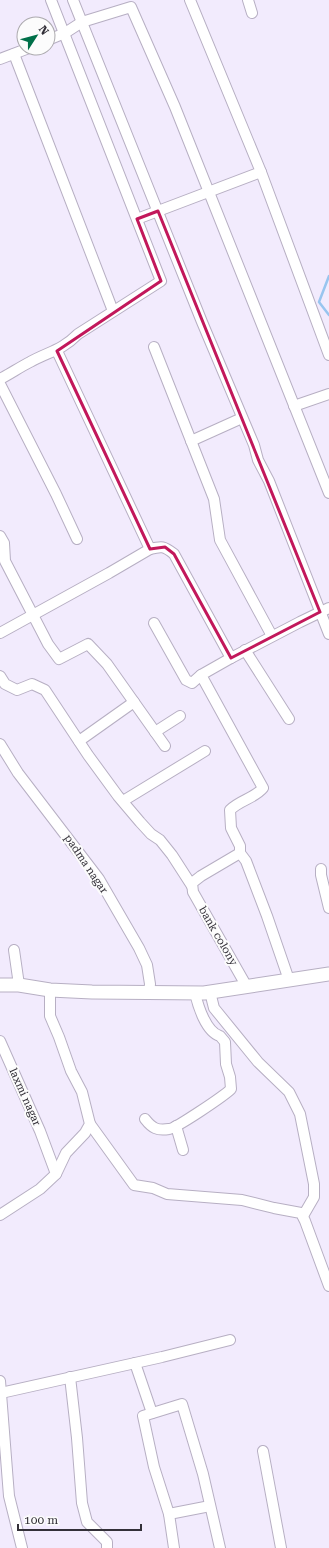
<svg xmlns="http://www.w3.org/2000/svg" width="329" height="1548" font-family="'Roboto Serif',serif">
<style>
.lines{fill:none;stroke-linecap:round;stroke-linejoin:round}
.stream{stroke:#98c5ef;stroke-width:2.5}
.street-casing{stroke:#b7afc3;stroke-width:12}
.secondary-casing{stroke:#b7afc3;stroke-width:15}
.street{stroke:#fff;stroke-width:10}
.secondary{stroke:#fff;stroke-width:13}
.marked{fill:none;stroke:#c2185b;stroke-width:3;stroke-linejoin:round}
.labels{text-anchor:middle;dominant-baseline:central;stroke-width:4;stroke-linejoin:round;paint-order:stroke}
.street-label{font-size:11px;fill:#333038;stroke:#fcfcfc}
</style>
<rect width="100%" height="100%" fill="#f2ebfd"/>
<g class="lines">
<path class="stream" d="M329 276 319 302 329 315"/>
<defs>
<g id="street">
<path d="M73 0 202 322 254 445 258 460 269 481 329 634"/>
<path d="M248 0 252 13"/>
<path d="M48 40 65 33 82 22 131 7 175 107 329 493"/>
<path d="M14 54 113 311"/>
<path d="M0 59 29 48"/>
<path d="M261 172 329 355"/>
<path d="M137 219 261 172 190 0"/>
<path d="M154 347 214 499 220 540 272 636"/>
<path d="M0 379C10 374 20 367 30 362 50 351 61 351 78 334L161 281 51 0"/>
<path d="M0 384 56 494 77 539"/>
<path d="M294 406 329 394"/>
<path d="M191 441 242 418"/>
<path d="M0 536 4 543 5 561 48 644 59 659 88 644 107 664 165 746"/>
<path d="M150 549C162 546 164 546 174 554L231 658 201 675 263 788C255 798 240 800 230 810L231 828 240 846V853L201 876 192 883 193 892 247 987"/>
<path d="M154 623 186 680 192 683 201 675"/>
<path d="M0 633 109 573 150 549 57 351"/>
<path d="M245 650 289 719"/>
<path d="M231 658 300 622 329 608"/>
<path d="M0 676 5 684 17 690 32 684 45 690 88 755 118 796 140 822 151 834 160 840 172 855 192 886"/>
<path d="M155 732 180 716"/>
<path d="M79 741 134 702"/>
<path d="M0 744 18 773 99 879 139 948 147 965 150 984 149 993"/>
<path d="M123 801 205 751"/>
<path d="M240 853 246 861 267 916 289 980"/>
<path d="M321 869V875L329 908"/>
<path d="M14 950 19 985"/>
<path d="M50 990V1016L59 1037 71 1071 82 1092 90 1124 85 1133 66 1153 56 1174"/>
<path d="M210 992 214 1008 258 1062 289 1092 300 1114 314 1184V1197L303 1216"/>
<path d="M0 1041 40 1131 56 1174 40 1189 0 1215"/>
<path d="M145 1119C152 1128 157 1131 169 1129 175 1129 224 1096 231 1089L230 1077 226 1064 225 1042 220 1036C206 1032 198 1006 195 993"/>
<path d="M90 1124 134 1185 153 1188 167 1194 242 1200 274 1208 301 1213 305 1221 329 1286"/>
<path d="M176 1126 183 1150"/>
<path d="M135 1363 152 1413"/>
<path d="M70 1377 77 1438 82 1503 87 1522 107 1542V1548"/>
<path d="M0 1381 9 1496 22 1548"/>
<path d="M1 1393 162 1357 230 1340"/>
<path d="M263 1451 281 1548"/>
<path d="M169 1514 210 1506"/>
<path d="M174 1548 169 1514 154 1467 143 1416 182 1404 203 1474 220 1548"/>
</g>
<path id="secondary" d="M0 985H19L50 990 92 992 204 993 329 974"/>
</defs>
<use href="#street" class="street-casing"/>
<use href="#secondary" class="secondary-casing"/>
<use href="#street" class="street"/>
<use href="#secondary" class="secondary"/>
</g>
<path class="marked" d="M158 211 320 612 231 658 174 554 165 547 150 549 57 351 161 281 137 219Z"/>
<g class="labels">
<g class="street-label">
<text transform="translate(86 864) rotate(56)">padma nagar</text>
<text transform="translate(218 936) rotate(60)">bank colony</text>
<text transform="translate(25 1097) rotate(66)">laxmi nagar</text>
</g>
</g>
<g transform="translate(36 36) rotate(54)"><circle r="19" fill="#fcfcfc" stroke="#acaaae"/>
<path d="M0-3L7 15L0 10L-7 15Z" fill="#007049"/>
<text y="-6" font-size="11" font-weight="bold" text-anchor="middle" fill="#333038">N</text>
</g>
<path d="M18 1524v6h123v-6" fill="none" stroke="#333038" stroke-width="2"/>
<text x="24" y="1524" font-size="12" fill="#333038" stroke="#fcfcfc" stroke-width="3" paint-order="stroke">100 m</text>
</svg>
